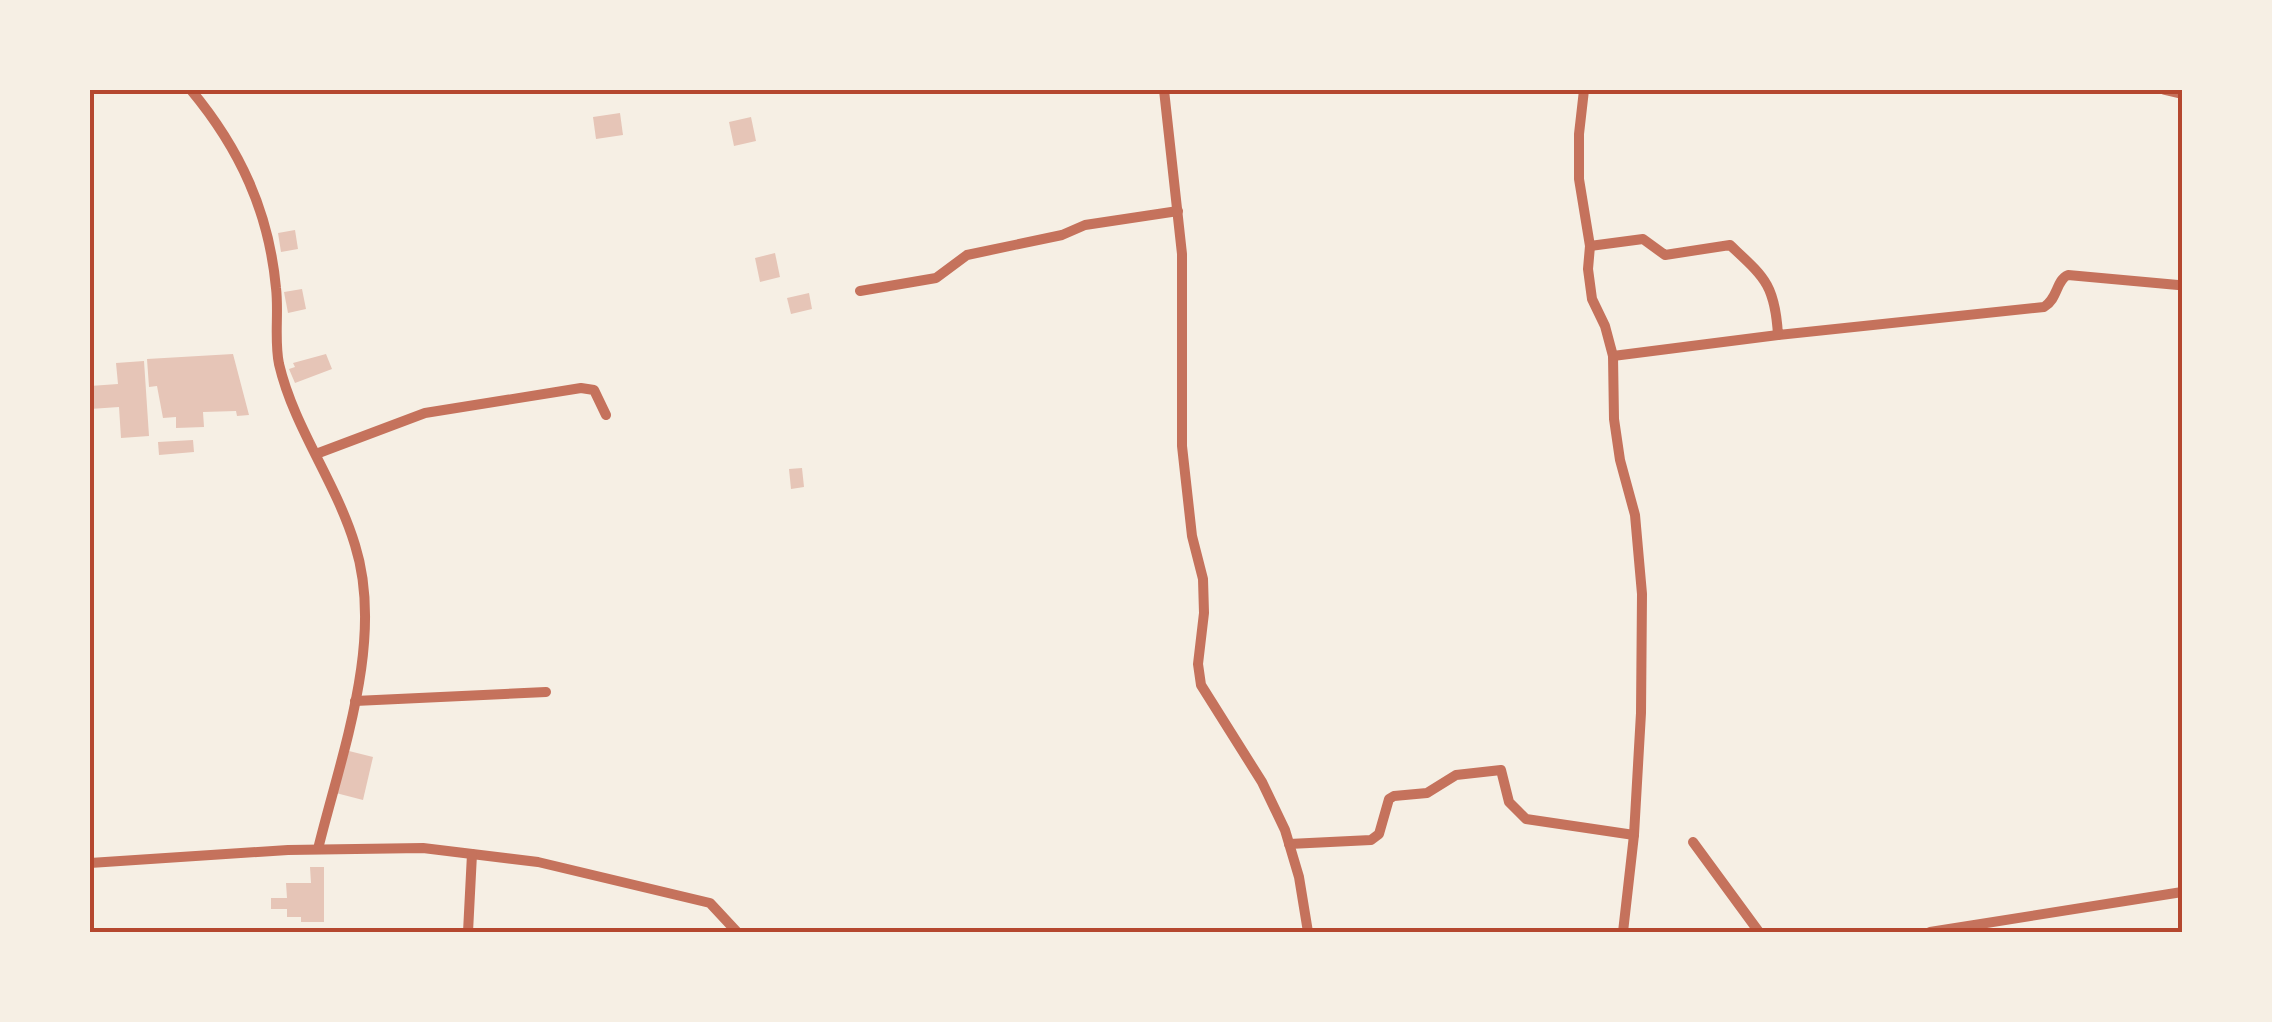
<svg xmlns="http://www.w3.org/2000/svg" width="2272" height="1022" font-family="'Source Sans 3',sans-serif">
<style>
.building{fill:#e6c5b7}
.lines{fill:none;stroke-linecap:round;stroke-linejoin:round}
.minor{stroke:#c5725c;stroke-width:10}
.neatline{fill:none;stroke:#b5482f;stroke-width:4}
</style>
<rect width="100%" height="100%" fill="#f6efe4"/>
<g class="building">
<path d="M620 113 623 135 596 139 593 117Z"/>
<path d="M751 117 756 141 734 146 729 122Z"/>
<path d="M295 230 298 249 281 252 278 233Z"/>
<path d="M775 253 780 277 760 282 755 258Z"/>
<path d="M302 289 306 309 288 313 284 292Z"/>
<path d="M809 293 812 309 791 314 787 298Z"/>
<path d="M233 354 249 415 237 416 236 411 203 412 204 427 176 428V417L163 418 157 386 149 387 147 359Z"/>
<path d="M326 354 332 369 295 383 289 369 295 367 293 363Z"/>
<path d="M144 361 149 436 121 438 119 407 90 409V386L118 384 116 363Z"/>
<path d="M193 440 194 452 159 455 158 442Z"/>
<path d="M802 468 804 487 791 489 789 469Z"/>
<path d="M349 751 373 757 363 800 336 793Z"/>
<path d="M310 867H324V922H301V917H287V909H271V898H287L286 883H311Z"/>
</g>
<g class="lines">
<g class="minor">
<path d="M191 90C240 149 269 212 276 288 279 313 274 340 279 364 294 428 336 482 355 545 385 640 341 755 318 849"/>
<path d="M1164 90 1182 254V446L1192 536 1203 579 1204 613 1198 664 1201 685 1262 782 1285 830 1299 877 1308 932"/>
<path d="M1584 90 1579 134V179L1590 246 1588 269 1592 299 1605 326 1613 356 1614 419 1620 460 1635 515 1642 594 1641 713 1634 835 1623 932"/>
<path d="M2165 90 2182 94"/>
<path d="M1590 246 1643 239 1665 255 1730 245C1764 277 1775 284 1778 335L2044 307C2058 299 2056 280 2068 275L2178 285"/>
<path d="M860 291 936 278 967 255 1062 235 1085 225 1178 211"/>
<path d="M1613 356 1778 335"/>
<path d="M316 454 425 413 581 388 594 390 606 415"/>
<path d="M355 701 546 692"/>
<path d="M1693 842 1759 932"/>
<path d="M1289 844 1371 840 1379 834 1389 799 1394 796 1427 793 1456 775 1501 770 1509 802 1526 819 1634 835"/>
<path d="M90 863 288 850 423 848 538 862 710 903 737 932"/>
<path d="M468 932 472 854"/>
<path d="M1930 932 2182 892"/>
</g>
</g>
<rect width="2272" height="1022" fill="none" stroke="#f6efe4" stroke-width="185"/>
<rect x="92" y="92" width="2088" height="838" class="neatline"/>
</svg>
